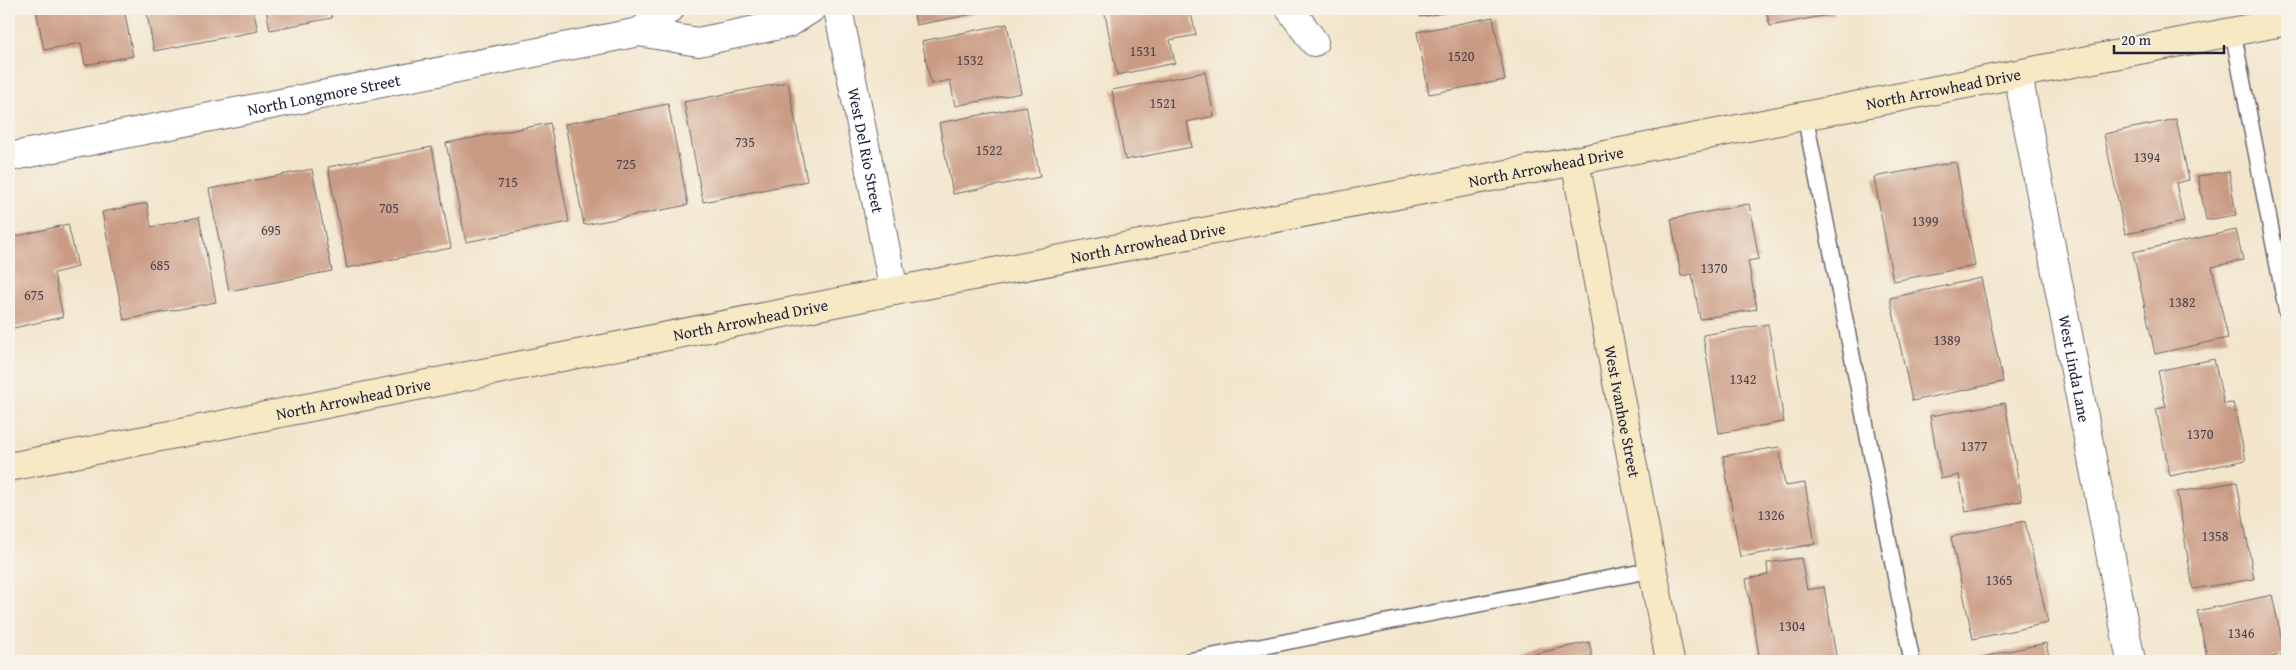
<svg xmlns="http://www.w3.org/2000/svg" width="2296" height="670" font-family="'Gentium Book Plus',serif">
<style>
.building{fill:#ca9b84}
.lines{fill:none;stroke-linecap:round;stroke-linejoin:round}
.lane-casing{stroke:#6b666d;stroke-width:18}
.street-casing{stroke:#6b666d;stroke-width:30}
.secondary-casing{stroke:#6b666d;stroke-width:30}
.lane{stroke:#fff;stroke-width:15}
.street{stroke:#fff;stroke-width:28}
.secondary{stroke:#f7e9c3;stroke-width:28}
.labels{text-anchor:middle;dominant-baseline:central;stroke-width:4;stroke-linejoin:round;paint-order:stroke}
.number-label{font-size:14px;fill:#4c404d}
.street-label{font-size:16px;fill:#22223b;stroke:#f7f3e8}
</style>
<rect width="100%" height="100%" fill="#f7f3e8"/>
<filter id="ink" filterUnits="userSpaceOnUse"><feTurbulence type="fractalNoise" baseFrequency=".02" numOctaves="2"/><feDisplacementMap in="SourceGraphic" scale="10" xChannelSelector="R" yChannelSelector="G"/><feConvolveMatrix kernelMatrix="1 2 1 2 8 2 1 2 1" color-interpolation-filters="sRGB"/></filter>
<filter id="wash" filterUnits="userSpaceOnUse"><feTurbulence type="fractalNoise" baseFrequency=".0096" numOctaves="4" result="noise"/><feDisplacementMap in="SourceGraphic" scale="20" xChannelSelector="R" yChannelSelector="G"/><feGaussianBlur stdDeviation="1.12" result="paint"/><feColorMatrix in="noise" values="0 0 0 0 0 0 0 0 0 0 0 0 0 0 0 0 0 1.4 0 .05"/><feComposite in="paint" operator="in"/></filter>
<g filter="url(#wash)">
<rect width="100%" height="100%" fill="#f2e5cb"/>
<g id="blocks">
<g class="building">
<path d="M36 9H124L133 56 85 65 81 43 44 50Z"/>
<path d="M146 9H253L258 31 154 51Z"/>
<path d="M266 9H330L332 18 270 30Z"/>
<path d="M913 9H994V10L916 25Z"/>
<path d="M1104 9H1190L1196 35 1170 40 1175 63 1117 75Z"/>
<path d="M1418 9H1460V10L1420 17Z"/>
<path d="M1766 9H1832L1833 14 1770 26Z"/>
<path d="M1493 17 1505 80 1429 94 1417 32Z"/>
<path d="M1007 24 1021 93 955 106 950 80 931 84 922 41Z"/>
<path d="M1205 72 1214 116 1187 122 1192 147 1125 160 1112 90Z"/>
<path d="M788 82 807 181 703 202 684 102Z"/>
<path d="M668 104 688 205 584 225 565 124Z"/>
<path d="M1026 106 1040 177 953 194 939 123Z"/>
<path d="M2176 119 2189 180 2176 183 2184 222 2125 234 2104 134Z"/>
<path d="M550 123 569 222 466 242 446 143Z"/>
<path d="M432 147 451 248 347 268 328 167Z"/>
<path d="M1956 162 1975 266 1893 281 1874 177Z"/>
<path d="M312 169 332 271 229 291 209 189Z"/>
<path d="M2229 171 2236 215 2206 220 2198 176Z"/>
<path d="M147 203 151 227 199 217 216 302 124 320 102 212Z"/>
<path d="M1749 204 1759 259 1748 261 1757 309 1700 319 1692 274 1681 276 1671 219Z"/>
<path d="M68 224 78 267 54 273 63 317 9 329V252L12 251 9 238Z"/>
<path d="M2236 230 2243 260 2212 267 2228 338 2155 354 2133 252Z"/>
<path d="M1981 278 2003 382 1912 401 1890 298Z"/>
<path d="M1768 324 1784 422 1719 433 1703 335Z"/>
<path d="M2214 359 2224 404 2233 403 2246 460 2170 476 2156 409 2166 407 2158 371Z"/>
<path d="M2005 403 2022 501 1966 512 1959 475 1941 479 1930 416Z"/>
<path d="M1779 447 1785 486 1805 483 1815 544 1740 557 1723 456Z"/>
<path d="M2237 482 2254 579 2193 589 2177 492Z"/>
<path d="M2025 521 2048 623 1973 639 1951 537Z"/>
<path d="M1801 558 1807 590 1824 587 1837 661H1760L1746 579 1768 575 1767 563Z"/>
<path d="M2272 595 2285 654 2271 657 2272 661H2208L2197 611Z"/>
<path d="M1589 642 1593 661H1506V660Z"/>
<path d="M2046 643 2050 661H1972V659Z"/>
</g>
</g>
</g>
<g filter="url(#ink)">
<use href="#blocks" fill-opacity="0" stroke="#6b666d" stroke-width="1"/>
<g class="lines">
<defs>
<g id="lane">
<path d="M2233 32 2287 313"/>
<path d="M1805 116 1912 661"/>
<path d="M1188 661 1652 570"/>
</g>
<g id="street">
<path id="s1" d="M838 9 894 291"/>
<path d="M1290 9 1314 42"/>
<path d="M639 32 670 9"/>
<path id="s2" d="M2018 75 2131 661"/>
<path id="s3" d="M9 157 639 32 698 42 789 23 811 9"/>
</g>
<g id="secondary">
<path id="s4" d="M1575 161 1670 661"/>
<path id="s5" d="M9 467 894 291 1575 161 2287 21"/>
</g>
</defs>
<use href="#lane" class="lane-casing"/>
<use href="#street" class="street-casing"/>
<use href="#secondary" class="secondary-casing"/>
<use href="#lane" class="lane"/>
<use href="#street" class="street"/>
<use href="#secondary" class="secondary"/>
</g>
</g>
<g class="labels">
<g class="number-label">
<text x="1143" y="51">1531</text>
<text x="1461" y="56">1520</text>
<text x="970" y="60">1532</text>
<text x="1163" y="103">1521</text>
<text x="745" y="142">735</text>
<text x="989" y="150">1522</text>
<text x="2147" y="157">1394</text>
<text x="626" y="164">725</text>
<text x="508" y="182">715</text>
<text x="389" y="208">705</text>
<text x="1925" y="221">1399</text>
<text x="271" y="230">695</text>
<text x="160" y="265">685</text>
<text x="1714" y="268">1370</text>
<text x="34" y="295">675</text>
<text x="2182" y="302">1382</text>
<text x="1947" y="340">1389</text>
<text x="1743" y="379">1342</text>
<text x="2200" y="434">1370</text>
<text x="1974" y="446">1377</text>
<text x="1771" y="515">1326</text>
<text x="2215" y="536">1358</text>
<text x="1999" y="580">1365</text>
<text x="1792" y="626">1304</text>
<text x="2241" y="633">1346</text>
</g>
<g class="street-label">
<text stroke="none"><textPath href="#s5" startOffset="1971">North Arrowhead Drive</textPath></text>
<text stroke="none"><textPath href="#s3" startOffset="321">North Longmore Street</textPath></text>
<text stroke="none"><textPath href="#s1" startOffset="144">West Del Rio Street</textPath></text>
<text stroke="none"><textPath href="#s5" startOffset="1566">North Arrowhead Drive</textPath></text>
<text stroke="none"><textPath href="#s5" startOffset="1161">North Arrowhead Drive</textPath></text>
<text stroke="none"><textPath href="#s5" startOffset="756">North Arrowhead Drive</textPath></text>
<text stroke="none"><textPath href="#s2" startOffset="299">West Linda Lane</textPath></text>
<text stroke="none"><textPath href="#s5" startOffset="351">North Arrowhead Drive</textPath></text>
<text stroke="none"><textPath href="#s4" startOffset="255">West Ivanhoe Street</textPath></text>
</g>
</g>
<rect width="2296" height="670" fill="none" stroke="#f7f3e8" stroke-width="30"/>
<path d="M2114 45v8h110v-8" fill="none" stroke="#22223b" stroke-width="2.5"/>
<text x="2121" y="45" font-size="15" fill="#22223b" stroke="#f7f3e8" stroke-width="4" paint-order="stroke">20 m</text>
</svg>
